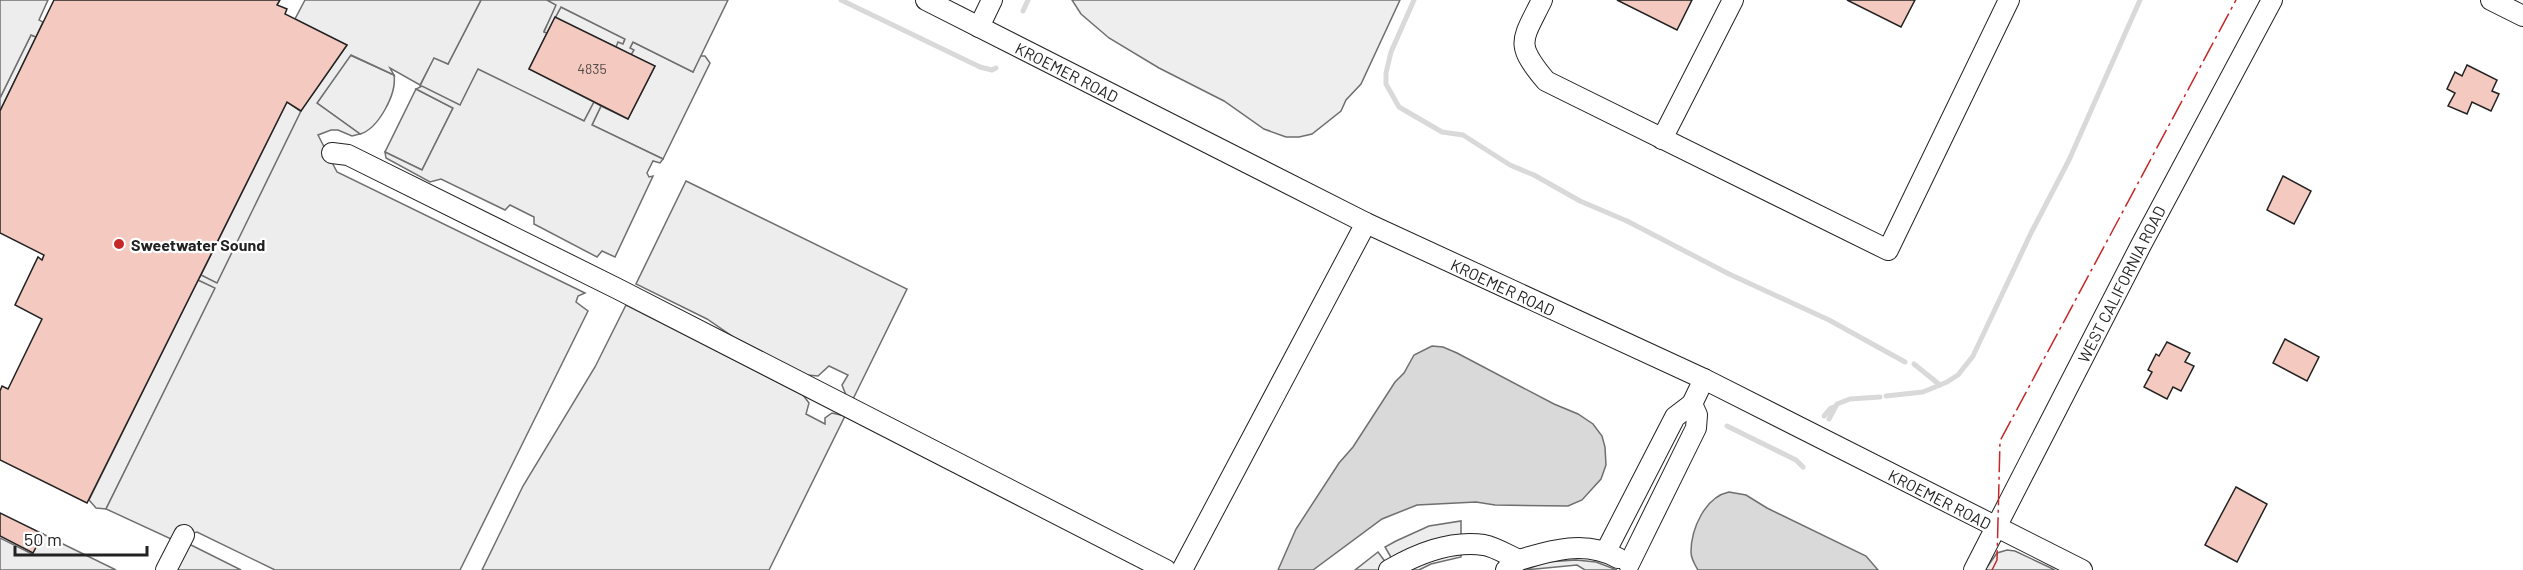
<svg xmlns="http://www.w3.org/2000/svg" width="2523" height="570" font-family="Barlow,sans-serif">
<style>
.green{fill:#eee;stroke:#6f6f6f;stroke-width:1.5}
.parking{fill:#ededed;stroke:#6f6f6f;stroke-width:1.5}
.water{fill:#d9d9d9;stroke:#6f6f6f;stroke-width:1.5}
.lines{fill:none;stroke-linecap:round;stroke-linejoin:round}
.stream{stroke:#d9d9d9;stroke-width:5}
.building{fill:#f3c9c0;stroke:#222;stroke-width:1.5}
.minor-casing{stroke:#222;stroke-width:22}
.minor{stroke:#fff;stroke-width:20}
.power{stroke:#c62828;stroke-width:1.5;stroke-dasharray:21 4.5 3 4.5;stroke-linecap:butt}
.poi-dot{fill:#c62828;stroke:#fff;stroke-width:2}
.labels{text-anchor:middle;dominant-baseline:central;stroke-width:4.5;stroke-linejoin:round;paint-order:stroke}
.number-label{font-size:14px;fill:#564c4a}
.street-label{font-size:16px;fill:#222;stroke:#fff}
.poi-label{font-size:16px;font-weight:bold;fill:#222;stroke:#fff;text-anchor:start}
</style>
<rect width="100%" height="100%" fill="#fff"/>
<g class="green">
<path d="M481 0H547L557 5 544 31 547 33 529 69 594 102 584 121 478 70 460 106 420 86 434 57 448 64Z"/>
<path d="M1072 0H1400L1361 84 1346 100 1341 111 1312 134 1299 137H1286L1264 129 1224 101 1159 68 1109 38 1081 14Z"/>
<path d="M561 7 625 39 623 44 616 47 555 18Z"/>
<path d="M31 35 36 37 0 111V98Z"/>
<path d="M633 42 693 72 700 56H705L710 63 663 159 592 125 601 106 628 119 655 66 631 55 630 48Z"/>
<path d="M350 55 394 75C397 94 378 129 360 134L317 103Z"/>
<path d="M416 89 453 108 422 170 385 152Z"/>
<path d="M287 102 300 111 303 110 217 284 201 275Z"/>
<path d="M198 280 216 288 106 509 96 508 89 500Z"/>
<path d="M2007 550 2015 551 2055 570H1985L1997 553Z"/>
</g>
<g class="parking">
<path d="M0 0H48L39 20 43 22 36 37 31 35 0 98Z"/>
<path d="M305 0H481L448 64 434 58 420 85 390 68 394 75 351 55 317 103 360 134 352 136 338 130H331L318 135 337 172 585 293 578 296 576 302 588 311 460 570H275L197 532 171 539 106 509 215 288 198 280 201 275 217 283 302 109 347 45 295 19Z"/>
<path d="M547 0H728L693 72 633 42 630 48 634 50 631 55 616 47 618 42 623 44 625 39 561 7 547 33 544 32 556 5Z"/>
<path d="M478 69 584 121 594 102 601 106 592 125 663 159 660 163 653 161 647 173 649 177 653 176 615 257 602 251 597 257 534 224V217L510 205 505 210 441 179 430 182 386 158 385 152 422 170 453 108 416 89 422 86 460 105Z"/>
<path d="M686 181 907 289 853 399 846 395 842 385 848 375 829 366 818 376 807 375 735 338 707 319 636 284Z"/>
<path d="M626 305 803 395 809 403 806 414 825 424V418L832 413 845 416 769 570H482L523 486 595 367Z"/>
<path d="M1461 521V557L1431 564 1419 570H1355L1378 552 1387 564 1392 559 1385 547 1396 541 1429 526Z"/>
<path d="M43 534 63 544 116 570H0V538L32 554Z"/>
<path d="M189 544 241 570H176Z"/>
<path d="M1576 560 1596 562 1617 570H1585L1577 565 1525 570 1546 562Z"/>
</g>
<g class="water">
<path d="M1432 346 1443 347 1457 353 1554 404 1578 414 1593 424 1602 436 1605 447 1606 465 1601 479 1582 500 1568 506 1495 505 1476 502 1417 505 1382 519 1313 570H1278L1296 529 1339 463 1353 447 1395 382 1404 373 1414 355Z"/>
<path d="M1729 492 1746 495 1767 508 1866 556 1878 570H1698C1695 565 1691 559 1691 552 1691 529 1705 497 1729 492Z"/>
</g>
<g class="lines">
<g class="stream">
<path d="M841 0 980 67 992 70 996 68"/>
<path d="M1414 0 1391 52 1386 73V84L1399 107 1442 132 1463 135 1510 165 1534 175 1580 201 1627 221 1729 274 1829 320 1905 362"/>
<path d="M1023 11 1028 0"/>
<path d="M1914 364 1940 385"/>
<path d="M1886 396 1923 392 1947 382 1958 375 1973 356 2031 233 2069 160 2140 0"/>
<path d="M1824 416 1831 408 1835 407"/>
<path d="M1829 419 1837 404 1850 399 1880 397"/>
<path d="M1727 426 1796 460 1803 467"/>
</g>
</g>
<g class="building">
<path d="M54 0H280L277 5 287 9 285 14 347 45 301 111 287 102 87 503 0 460V391L2 386 8 389 42 319 15 305 38 257 42 260 44 255 0 233V111Z"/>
<path d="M1617 0H1692L1677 30Z"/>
<path d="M1847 0H1915L1901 27Z"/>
<path d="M555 17 655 66 628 119 529 69Z"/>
<path d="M2467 65 2497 80 2492 91 2499 94 2491 111 2472 102 2467 114 2448 106 2455 93 2447 89 2455 72 2462 76Z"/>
<path d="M2283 176 2311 191 2294 224 2267 210Z"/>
<path d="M2285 339 2319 357 2307 381 2273 363Z"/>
<path d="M2167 342 2190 353 2185 362 2194 366 2181 391 2173 387 2167 399 2144 387 2152 372 2148 370 2156 354 2159 356Z"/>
<path d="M2236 487 2267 504 2237 562 2205 545Z"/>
<path d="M0 513 43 534 33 553 0 536Z"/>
</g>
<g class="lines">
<defs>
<g id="minor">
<path d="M926 0 1366 223 1704 379 2082 570"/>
<path d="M1542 0C1522 41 1514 43 1546 81L1888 250 2009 0"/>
<path d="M2491 0 2523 16"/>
<path d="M979 27 992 0"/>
<path d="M1662 139 1733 0"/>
<path d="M332 153 348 155 618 289 1166 570"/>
<path d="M1606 551 1675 417 1692 404 1704 379"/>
<path d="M1519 560C1552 550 1586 540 1618 558"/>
<path d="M1629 564 1696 428 1697 415 1692 404"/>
<path d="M166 570 184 535"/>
<path d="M1182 570 1366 223"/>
<path d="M1389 570C1417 554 1450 540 1484 545 1495 547 1508 555 1519 560L1506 570"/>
<path d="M1974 570 2141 245 2272 0"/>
</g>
</defs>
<use href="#minor" class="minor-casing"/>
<use href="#minor" class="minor"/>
<path class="power" d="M1992 570 1997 560 2000 441 2236 0"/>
</g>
<circle class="poi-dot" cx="119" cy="244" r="6"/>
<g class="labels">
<g class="number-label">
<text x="592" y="68">4835</text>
</g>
<g class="street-label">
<text transform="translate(1067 72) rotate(27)">KROEMER ROAD</text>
<text transform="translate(2121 284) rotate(-63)">WEST CALIFORNIA ROAD</text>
<text transform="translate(1503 287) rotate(25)">KROEMER ROAD</text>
<text transform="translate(1940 499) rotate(27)">KROEMER ROAD</text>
</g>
<g class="poi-label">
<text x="131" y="244">Sweetwater Sound</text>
</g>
</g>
<path d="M15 546v9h132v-9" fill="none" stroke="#222222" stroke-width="3"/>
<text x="24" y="546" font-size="18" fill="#222222" stroke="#ffffff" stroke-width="4.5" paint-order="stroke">50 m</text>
</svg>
